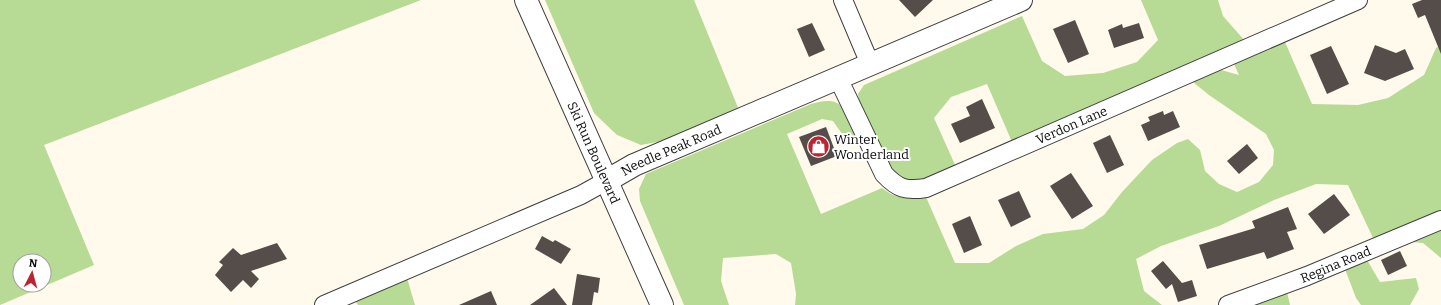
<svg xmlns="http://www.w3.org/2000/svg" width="1441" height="305" font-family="Bitter,serif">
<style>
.forest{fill:#b7da95;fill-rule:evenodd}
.building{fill:#554d49}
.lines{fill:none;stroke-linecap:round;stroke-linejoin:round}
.minor-casing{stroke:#3f3f3f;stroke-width:20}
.tertiary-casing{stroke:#3f3f3f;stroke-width:24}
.minor{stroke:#fff;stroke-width:18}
.tertiary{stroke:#fff;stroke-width:22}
.labels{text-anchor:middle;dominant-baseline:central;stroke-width:4;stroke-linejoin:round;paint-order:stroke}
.street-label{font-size:13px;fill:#0c0c0c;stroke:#fff}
.poi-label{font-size:13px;fill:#0c0c0c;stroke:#fff;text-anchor:start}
</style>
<rect width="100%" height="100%" fill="#fffaec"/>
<g class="forest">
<path d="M0 0H421L44 145 94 265 0 305ZM20 261H44V285H20Z"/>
<path d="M545 0H694L739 110 668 140 641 145 617 135 594 113Z"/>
<path d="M1141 0H1218L1223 16 1245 41 1012 142 987 84 951 97 934 118 956 167 925 180 911 181 900 177 888 166 859 105 858 94 864 85 1022 16 1042 61 1065 76 1103 73 1137 62 1158 40Z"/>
<path d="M1285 42 1312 104 1358 105 1388 98 1424 75 1436 48 1441 45V211L1374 240 1348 185 1316 184 1274 200 1219 226 1161 246 1136 259 1144 291 1162 305H795L796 294 791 263 776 254 723 258 721 281 729 305H684L640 201 639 189 646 174 811 104C819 102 829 99 837 103 847 107 857 136 862 146L847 141 833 121 822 119 787 134 821 214 882 188C898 200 906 199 926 197L955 263H989L1016 246 1043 234 1083 229 1104 215 1122 192 1152 160 1177 143 1188 139 1200 150 1205 171 1219 184 1237 192 1259 182 1273 165 1274 150 1266 134 1209 95 1193 82 1221 70 1239 75 1234 64Z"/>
<path d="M1441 230V258L1423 243 1412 242Z"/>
<path d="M1367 260 1380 282 1416 278 1419 289 1410 305H1361L1356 298 1345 269Z"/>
<path d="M407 278 415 305H358L355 301Z"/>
<path d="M1287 292 1290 305H1250Z"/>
</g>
<g class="building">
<path d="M899 0H933L915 17Z"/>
<path d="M1422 0H1441V54L1425 15 1418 18 1412 4Z"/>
<path d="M1075 20 1089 54 1068 63 1053 29Z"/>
<path d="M812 23 825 50 809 57 797 29Z"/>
<path d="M1139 23 1144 38 1114 48 1108 30 1122 24 1123 28Z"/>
<path d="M1375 45 1396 53 1405 49 1414 69 1385 81 1364 73Z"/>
<path d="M1331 46 1349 84 1327 94 1310 55Z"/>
<path d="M982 99 995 128 960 143 951 124 970 116 966 107Z"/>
<path d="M1163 111 1164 115 1173 111 1180 127 1148 141 1141 125 1150 121 1148 117Z"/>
<path d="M826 127 837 156 811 166 799 137Z"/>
<path d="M1110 135 1124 165 1107 173 1093 143Z"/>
<path d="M1247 144 1258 158 1239 174 1227 161Z"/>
<path d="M1071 173 1093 206 1072 219 1050 186Z"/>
<path d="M1019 191 1031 217 1011 227 998 200Z"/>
<path d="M1334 194 1350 215 1324 234 1308 214Z"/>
<path d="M1288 207 1297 229 1287 232 1294 249 1267 259 1264 252 1207 269 1199 245 1255 228 1252 221Z"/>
<path d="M970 216 982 245 964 253 952 224Z"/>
<path d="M542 236 553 242 555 240 571 249 561 264 535 249Z"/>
<path d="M277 243 287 259 251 271 259 279 251 288 243 280 231 292 215 275 223 265 219 262 233 248 241 255Z"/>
<path d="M1400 251 1407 266 1388 275 1381 260Z"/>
<path d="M1163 261 1182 283 1192 280 1197 296 1178 302 1172 284 1166 289 1151 271Z"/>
<path d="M577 274 600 278 598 293 594 292 592 305H572Z"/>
<path d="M554 288 567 305H530Z"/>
<path d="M491 291 497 305H459Z"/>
</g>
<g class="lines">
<defs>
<g id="minor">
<path d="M843 0 870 64"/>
<path id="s1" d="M838 78 884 174C898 189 906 191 926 188L1358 0"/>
<path d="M324 305 581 195 608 180"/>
<path id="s2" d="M1228 305 1307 276 1441 220"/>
</g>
<g id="tertiary">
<path id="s3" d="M526 0 662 305"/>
<path id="s4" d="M608 180 634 165 1021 0"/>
</g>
</defs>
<use href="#minor" class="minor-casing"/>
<use href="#tertiary" class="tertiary-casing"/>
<use href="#minor" class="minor"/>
<use href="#tertiary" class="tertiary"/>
</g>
<defs>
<symbol id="shop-disc" viewBox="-11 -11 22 22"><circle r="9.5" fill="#bd2433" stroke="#fff"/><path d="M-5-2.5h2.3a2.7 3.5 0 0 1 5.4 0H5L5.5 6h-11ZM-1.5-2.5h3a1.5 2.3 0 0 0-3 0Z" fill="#fff"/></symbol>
</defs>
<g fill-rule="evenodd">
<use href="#shop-disc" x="806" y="134" width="25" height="25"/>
</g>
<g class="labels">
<g class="street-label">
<text stroke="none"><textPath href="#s1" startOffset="312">Verdon Lane</textPath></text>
<text stroke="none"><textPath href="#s4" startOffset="70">Needle Peak Road</textPath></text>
<text stroke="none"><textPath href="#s3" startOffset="167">Ski Run Boulevard</textPath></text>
<text stroke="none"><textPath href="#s2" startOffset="115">Regina Road</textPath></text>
</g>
<g class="poi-label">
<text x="834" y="139">Winter<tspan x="834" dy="15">Wonderland</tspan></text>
</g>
</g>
<g transform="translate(32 273) rotate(6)"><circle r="19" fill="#ffffff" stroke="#9e9e9e"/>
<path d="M0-3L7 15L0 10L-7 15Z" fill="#bd2433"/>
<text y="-6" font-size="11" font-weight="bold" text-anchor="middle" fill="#0c0c0c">N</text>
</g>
</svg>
